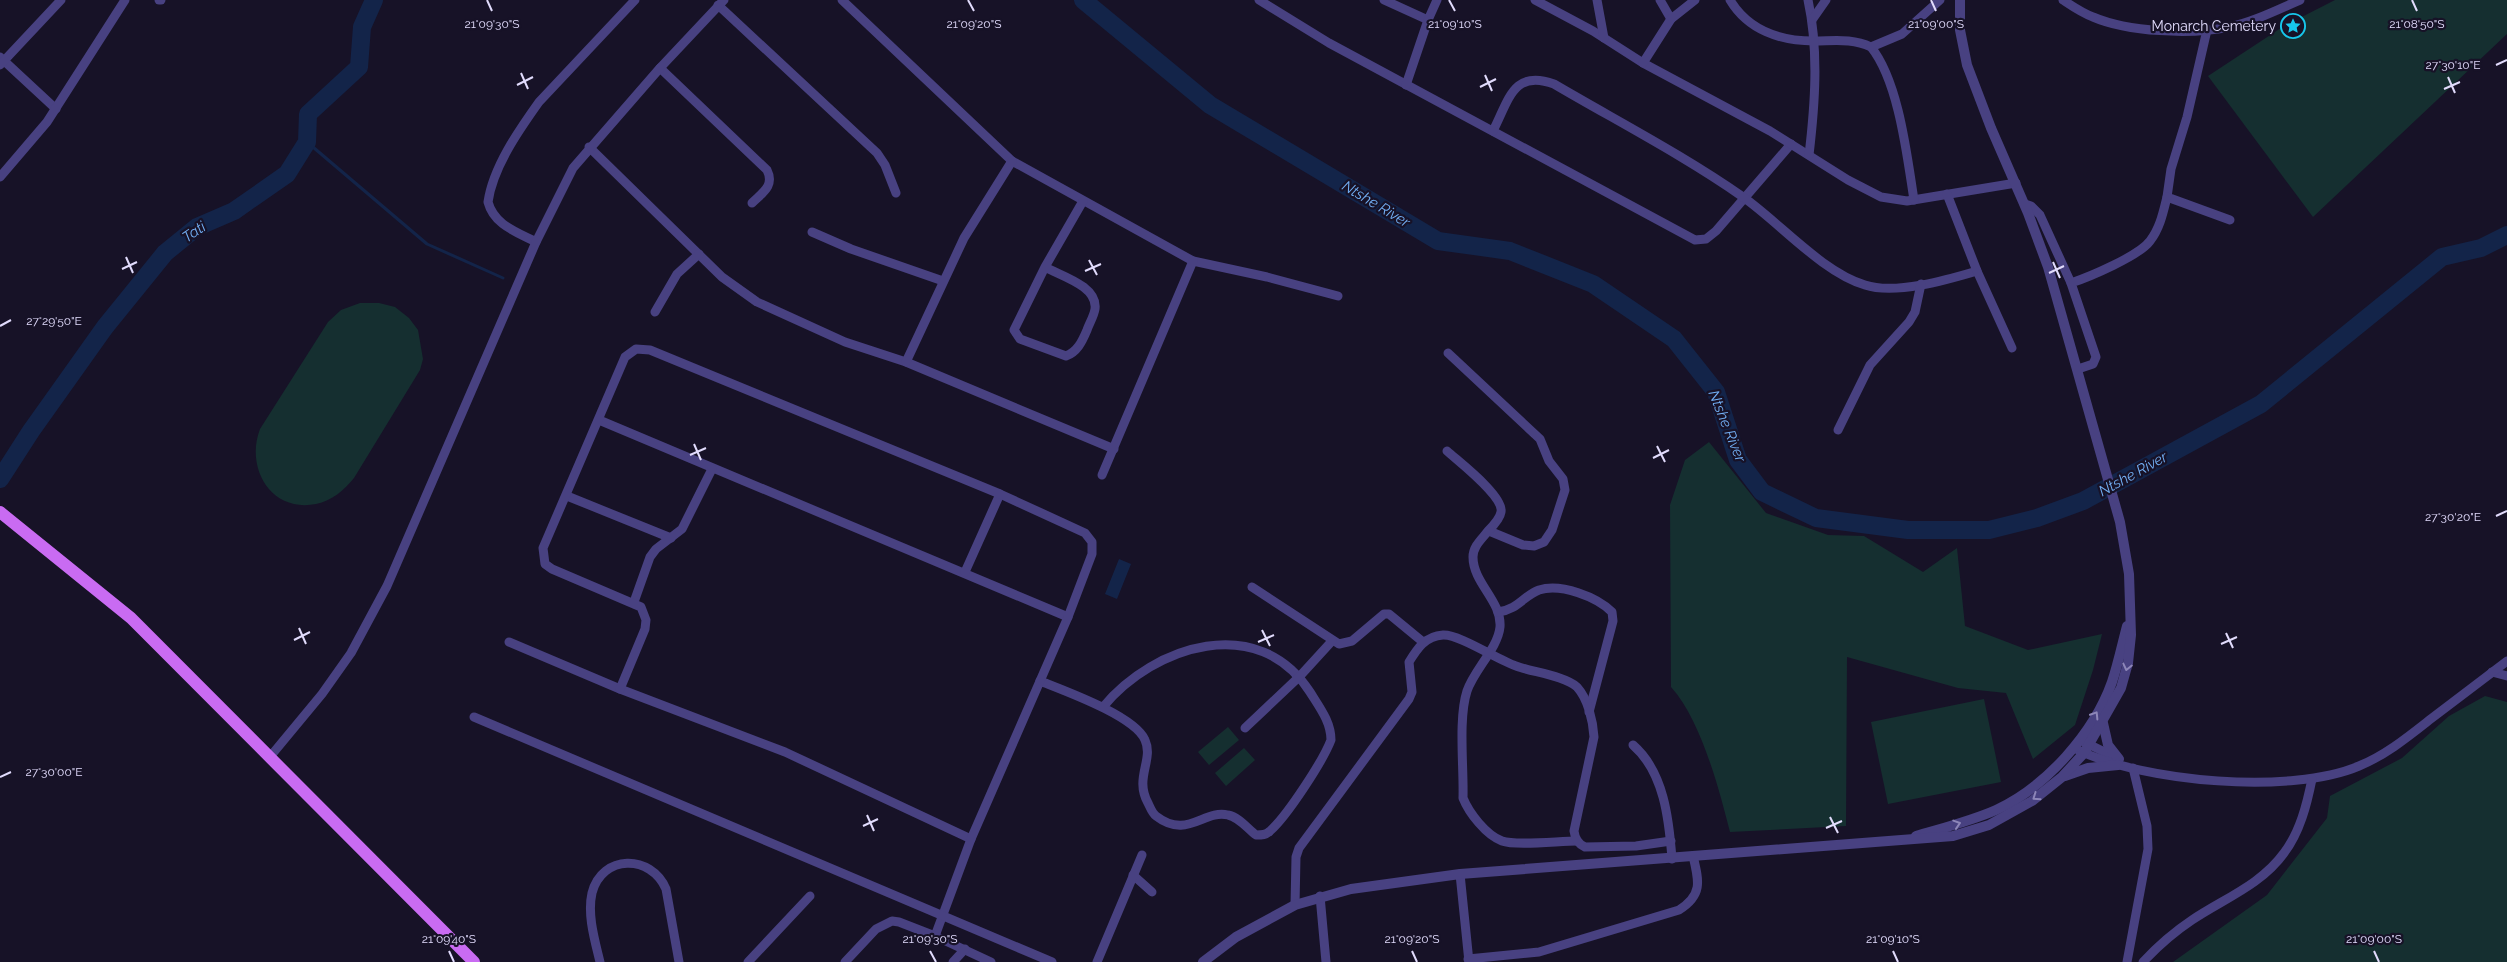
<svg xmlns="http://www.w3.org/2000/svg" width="2507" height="962" font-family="Raleway,sans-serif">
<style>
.green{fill:#152f30}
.water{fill:#132449}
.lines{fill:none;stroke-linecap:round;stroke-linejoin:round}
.stream{stroke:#132449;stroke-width:3}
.river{stroke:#132449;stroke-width:18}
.minor{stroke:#484181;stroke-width:9}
.tertiary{stroke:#484181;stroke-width:10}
.primary{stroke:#c96bf2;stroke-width:12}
.oneway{stroke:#8d86b8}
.ticks{fill:none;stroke:#e1dbfc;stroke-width:2}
.labels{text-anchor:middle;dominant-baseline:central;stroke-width:4.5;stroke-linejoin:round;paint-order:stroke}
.poi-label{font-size:14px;fill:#e1dbfc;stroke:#171227;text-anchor:end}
.water-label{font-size:15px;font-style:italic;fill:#72aef3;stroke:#171227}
.ticks-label{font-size:12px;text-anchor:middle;fill:#e1dbfc;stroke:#171227;stroke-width:4.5;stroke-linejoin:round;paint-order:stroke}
</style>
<rect width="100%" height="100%" fill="#171227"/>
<g class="green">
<path d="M2335 0H2507V34L2313 217 2208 76 2284 26Z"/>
<path d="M360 303H379L395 307 409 318 418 330 423 359 420 370 354 478C344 490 332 501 316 504 271 513 245 468 260 429L328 322 341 310Z"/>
<path d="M1709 442 1766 513 1828 535 1864 536 1923 572 1957 548 1965 626 2028 650 2102 634 2093 670 2075 725 2033 759 2006 693 1958 688 1847 657 1846 826 1730 832C1719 789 1701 720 1671 687L1670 505 1685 460Z"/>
<path d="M2485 696 2507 702V962H2173L2267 895 2327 818 2330 796 2402 758 2449 716Z"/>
<path d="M1984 699 2001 782 1888 804 1871 722Z"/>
<path d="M1228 727 1239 740 1209 765 1198 752Z"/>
<path d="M1244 748 1255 760 1226 786 1215 773Z"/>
</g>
<path class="water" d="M1119 559 1131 564 1117 599 1105 594Z"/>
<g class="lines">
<path class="stream" d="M307 142 427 244 503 278"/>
<g class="river">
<path d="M1083 0 1210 105 1438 241 1510 251 1593 284 1674 339 1716 392 1738 460 1762 492 1816 518 1908 530H1989L2037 518 2083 501 2261 404 2442 257 2481 248 2507 235"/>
<path d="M0 479 31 431 105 327 165 253 197 227 234 211 287 174 307 142 308 114 359 67 362 27 374 0"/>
</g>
<g class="minor">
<path d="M159 0H161"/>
<path d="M842 0 1012 161 1193 261 1267 277 1338 296"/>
<path d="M1259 0 1329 43 1695 240 1706 239 1716 231 1791 144"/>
<path d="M1384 0 1428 20"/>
<path d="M1535 0 1593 31 1643 63 1770 131 1848 180 1881 197 1907 201 2016 183"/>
<path d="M1597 0 1604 38"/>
<path d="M1660 0 1671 19"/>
<path d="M1730 0C1748 30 1780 41 1814 41 1834 41 1852 38 1871 47 1899 82 1907 156 1914 200"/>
<path d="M1808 0C1819 51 1815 104 1809 155"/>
<path d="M2063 0C2072 6 2082 13 2093 17 2128 32 2191 35 2229 27 2253 22 2277 10 2300 0"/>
<path d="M718 5 877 153 885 165 896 193"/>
<path d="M1812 20 1826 0"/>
<path d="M2207 30 2187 117 2171 169 2167 197 2230 220"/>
<path d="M1871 47 1902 34 1940 0"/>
<path d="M0 57 56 109"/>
<path d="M1643 63 1671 19 1695 0"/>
<path d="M0 65 61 0"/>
<path d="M660 68 767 170C775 186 762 193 752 203"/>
<path d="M1406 85 1428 20 1437 0"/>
<path d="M1493 131C1509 100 1513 69 1554 84 1617 121 1683 155 1743 197 1780 223 1822 272 1865 285 1895 295 1947 280 1977 271"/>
<path d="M589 147 722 277 757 302 845 342 906 362 1114 449"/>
<path d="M0 177 47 122 125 0"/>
<path d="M1947 194 1977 271 2012 348"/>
<path d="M2025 204 2031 206 2040 215 2071 283"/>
<path d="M812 232 851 249 943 281"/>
<path d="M536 242C517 232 494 225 488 202 493 167 519 130 539 102L635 0"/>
<path d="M1045 267C1061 276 1098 286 1095 309 1094 316 1089 324 1087 330 1082 342 1077 352 1066 356L1020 339 1014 330 1045 267 1083 201"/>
<path d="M655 312 677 274 699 254"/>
<path d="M1448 353 1540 439 1549 461 1563 479 1565 490 1552 530 1544 542 1534 546 1523 545 1489 531"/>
<path d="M906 362 964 238 1012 161"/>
<path d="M2078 369 2093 364 2096 357 2071 283C2089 277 2139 256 2150 241 2160 228 2163 213 2167 197"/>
<path d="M599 420 1068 617"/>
<path d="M1838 430 1870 365 1909 322 1915 312 1921 284"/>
<path d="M1447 451C1459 462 1504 496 1501 512 1500 519 1493 526 1488 531 1482 539 1473 546 1473 557 1473 583 1502 601 1500 627 1498 648 1474 670 1467 691 1458 719 1464 768 1463 798 1469 813 1486 835 1502 841 1516 846 1559 841 1577 841"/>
<path d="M1102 475 1193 261"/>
<path d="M567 496 671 538"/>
<path d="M965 572 1000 494"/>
<path d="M1252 587 1339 644 1352 641 1384 614H1389L1423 642"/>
<path d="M634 602 650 557 656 549 682 529 712 469"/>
<path d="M1498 612C1519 609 1523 596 1539 590 1561 583 1597 597 1612 612L1613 621 1589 712"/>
<path d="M509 642 620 689 785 752 971 839"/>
<path d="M2492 672 2507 676"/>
<path d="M1040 681C1065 691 1135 716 1145 740 1154 760 1134 778 1148 803 1150 807 1152 813 1156 816 1187 840 1204 809 1228 815 1239 817 1248 829 1256 835 1262 835 1266 835 1270 831 1287 816 1323 761 1331 740 1331 722 1320 708 1310 692 1259 612 1154 645 1103 707"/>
<path d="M620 689 645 629 646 620 641 607 552 569 545 564 543 548 625 357 636 349 650 350 1000 494 1085 533 1092 542V554L1068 617 971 839 935 936"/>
<path d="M474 717 1052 962"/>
<path d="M1245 728 1300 676 1332 641"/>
<path d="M2084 742 2119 759"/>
<path d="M1633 745C1664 772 1669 819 1672 859"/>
<path d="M2078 750C2144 782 2291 795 2359 766 2386 755 2409 736 2432 718 2457 699 2482 680 2507 661"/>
<path d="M269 758 322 694 351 653 387 586 536 242 573 168 660 68 724 0"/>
<path d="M1460 874 1469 962"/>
<path d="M1133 875 1152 892"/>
<path d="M1320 896 1326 962"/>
<path d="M1295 905 1296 857 1299 848 1409 699 1412 692 1409 662C1417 649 1425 636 1443 635 1459 634 1498 660 1516 666 1532 672 1565 676 1577 687 1588 699 1593 721 1594 737L1574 831C1575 839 1578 844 1585 847L1636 846 1671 841"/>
<path d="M1468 959 1539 952 1679 910C1703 895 1699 881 1693 856"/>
<path d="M600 962C595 941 587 915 592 893 602 854 651 854 666 889L679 962"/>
<path d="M748 962 810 896"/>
<path d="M845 962 876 929 892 921 899 922 935 936 991 962"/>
<path d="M953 962 965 949"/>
<path d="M1097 962 1142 855"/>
<path d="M2127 962 2148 849 2147 826 2133 768"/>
<path d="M2143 962C2158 946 2174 932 2192 920 2223 899 2261 885 2284 853 2300 832 2307 804 2312 779"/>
</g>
<g class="tertiary">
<path d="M2103 723 2108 745 2119 759"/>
<path d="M2065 776 2088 768 2118 765"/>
<path d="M1916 836C1943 828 1971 821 1996 810 2046 787 2094 733 2112 682 2118 664 2122 645 2127 626"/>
<path d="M1203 962 1236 937 1295 905 1351 889 1460 874 1953 836 1989 825 2032 801 2062 777 2084 753 2121 688 2128 663 2131 635 2129 574 2120 522 2048 267 2028 213 1991 128 1967 65 1960 30V0"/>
</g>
<path class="primary" d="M0 512 131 618 474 962"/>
</g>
<defs><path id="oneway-chevron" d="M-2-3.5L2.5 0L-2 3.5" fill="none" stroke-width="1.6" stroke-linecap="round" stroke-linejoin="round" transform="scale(1.25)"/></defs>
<g class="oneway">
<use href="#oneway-chevron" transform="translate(2127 667) rotate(103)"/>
<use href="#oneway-chevron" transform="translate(2095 715) rotate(-58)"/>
<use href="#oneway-chevron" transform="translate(2036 797) rotate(145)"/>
<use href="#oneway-chevron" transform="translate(1957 824) rotate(-18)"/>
</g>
<path class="ticks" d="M487 0 492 11M968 0 974 11M1449 0 1455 11M1931 0 1936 11M2412 0 2417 11M2496 65 2507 60M521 73 528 89M1485 75 1492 91M2448 77 2455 93M517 85 533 77M1480 87 1496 79M2444 89 2460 82M126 257 133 273M1089 260 1097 275M2053 262 2060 278M122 269 137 262M1085 271 1101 264M2049 273 2064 266M0 326 11 320M694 444 701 460M1657 446 1665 462M690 455 706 448M1653 458 1669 450M2496 516 2507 511M299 628 306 644M1262 630 1270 646M2226 633 2233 648M294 640 310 632M1258 642 1274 635M2221 644 2237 637M0 777 11 772M867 815 874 831M1830 817 1838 833M863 826 878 819M1826 828 1842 821M449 951 454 962M930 951 936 962M1412 951 1417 962M1893 951 1898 962M2374 951 2379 962"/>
<defs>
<symbol id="sight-ring" viewBox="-11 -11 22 22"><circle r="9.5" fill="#171227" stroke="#17c7eb" stroke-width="1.5"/><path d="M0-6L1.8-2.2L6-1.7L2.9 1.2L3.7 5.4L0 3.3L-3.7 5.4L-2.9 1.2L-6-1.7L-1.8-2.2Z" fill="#17c7eb"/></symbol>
</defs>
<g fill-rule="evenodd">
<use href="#sight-ring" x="2279" y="12" width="28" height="28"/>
</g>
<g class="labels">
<g class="poi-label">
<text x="2276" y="26">Monarch Cemetery</text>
</g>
<g class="water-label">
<text transform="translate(1376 204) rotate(31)">Ntshe River</text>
<text transform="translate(194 232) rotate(-34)">Tati</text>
<text transform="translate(1727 426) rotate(68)">Ntshe River</text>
<text transform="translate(2133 474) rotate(-29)">Ntshe River</text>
</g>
</g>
<g class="ticks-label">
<text x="492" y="28">21°09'30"S</text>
<text x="974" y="28">21°09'20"S</text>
<text x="1455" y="28">21°09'10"S</text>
<text x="1936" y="28">21°09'00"S</text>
<text x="2417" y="28">21°08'50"S</text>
<text x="2453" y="69">27°30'10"E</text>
<text x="54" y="325">27°29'50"E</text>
<text x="2453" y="521">27°30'20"E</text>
<text x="54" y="776">27°30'00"E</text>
<text x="449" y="943">21°09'40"S</text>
<text x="930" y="943">21°09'30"S</text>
<text x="1412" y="943">21°09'20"S</text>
<text x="1893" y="943">21°09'10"S</text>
<text x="2374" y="943">21°09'00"S</text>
</g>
</svg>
